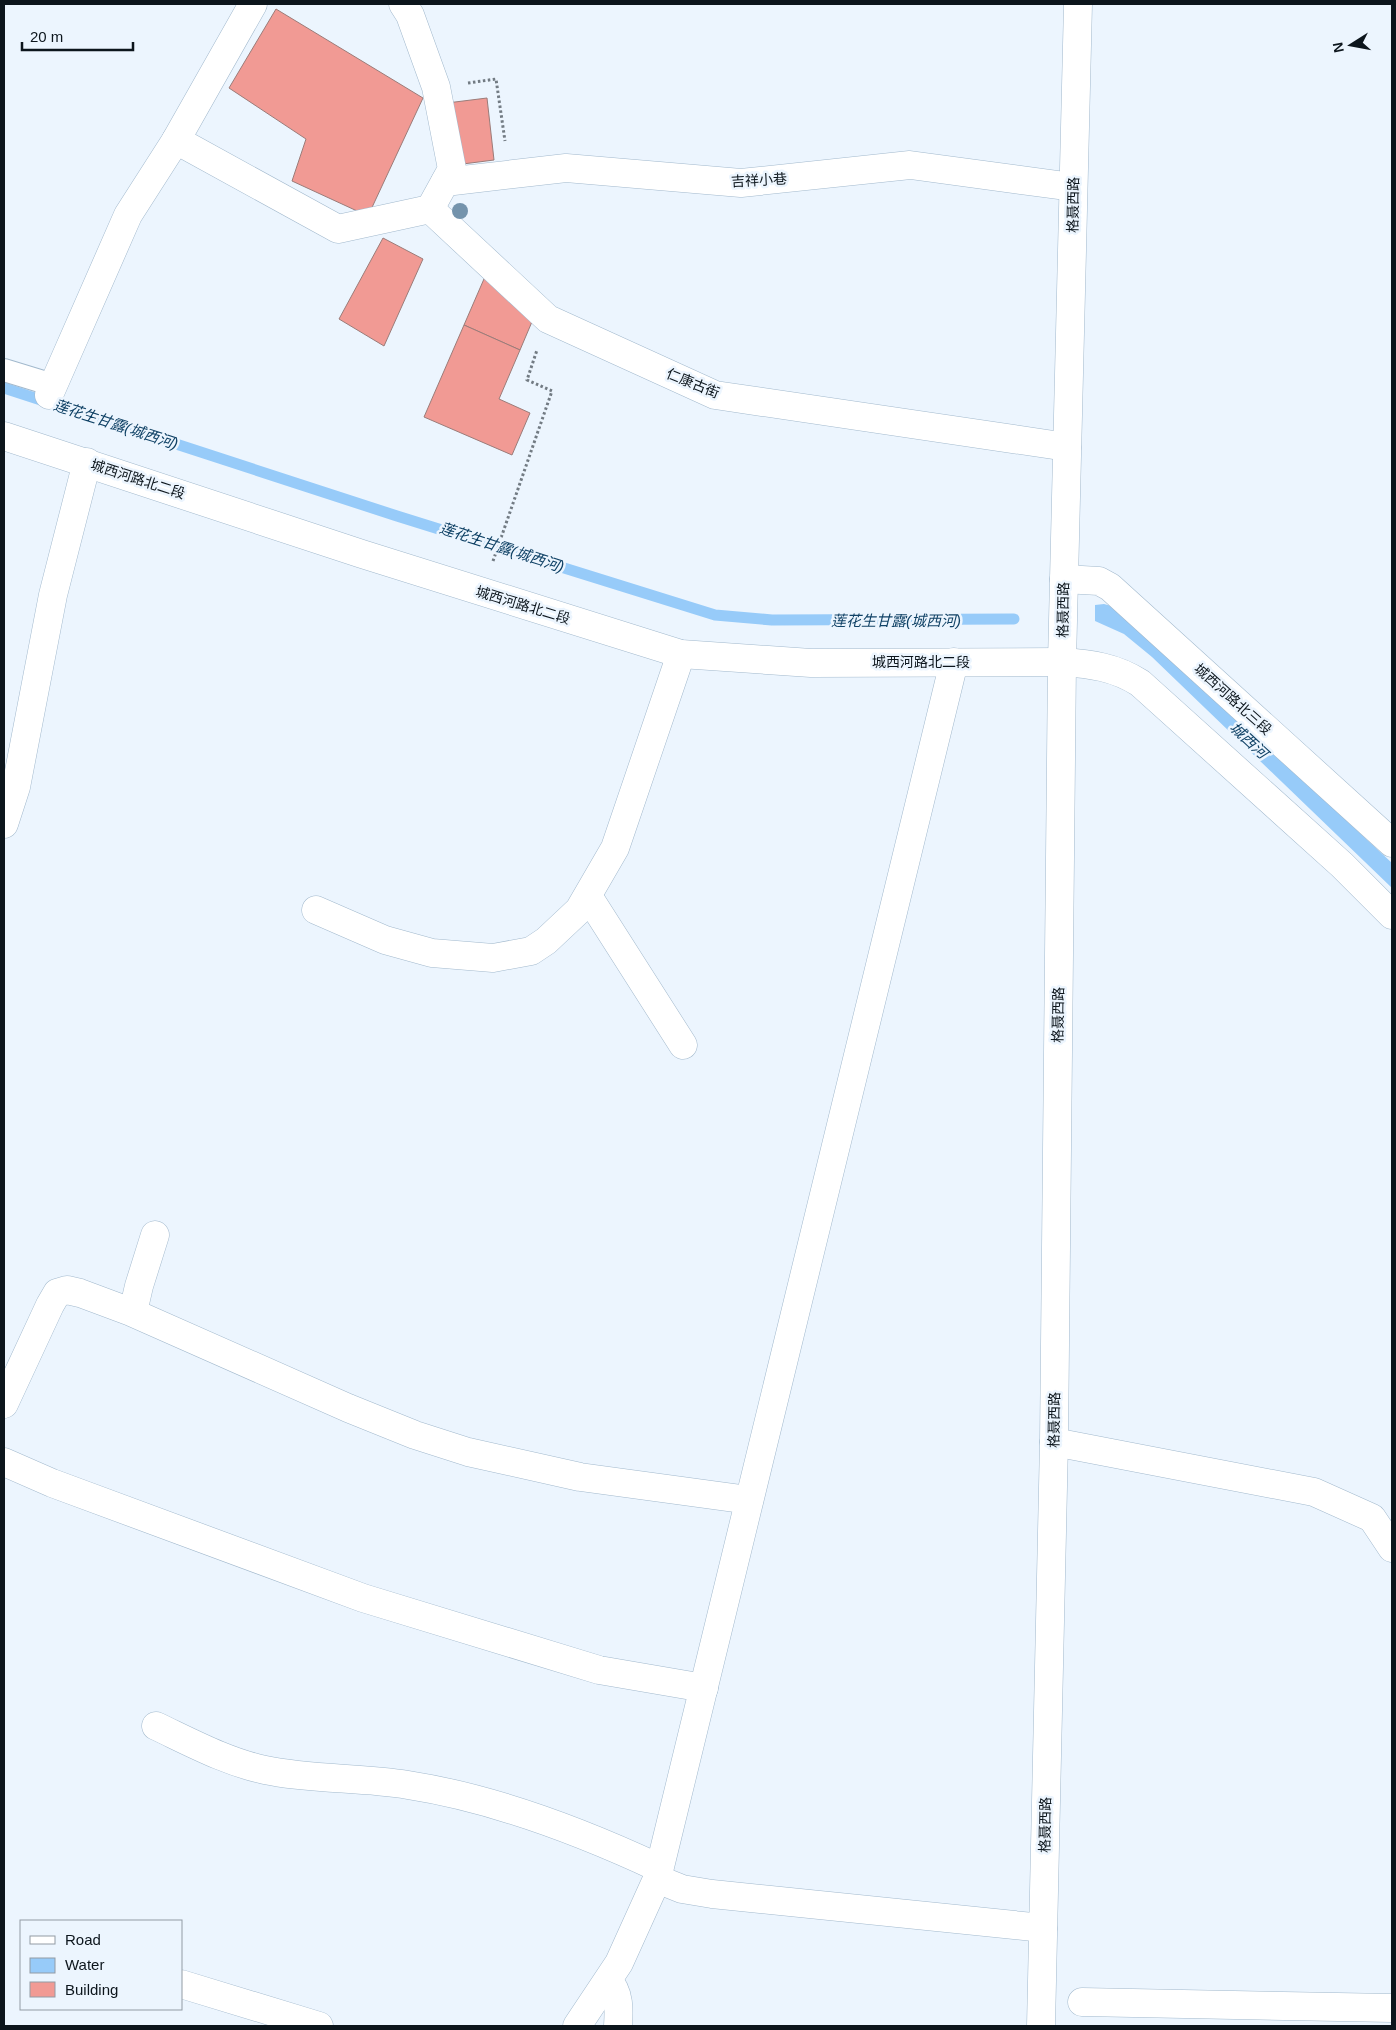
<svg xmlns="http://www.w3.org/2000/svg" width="1396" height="2030" font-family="Helvetica,'Noto Sans SC',sans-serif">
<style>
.water{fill:#97cbf9}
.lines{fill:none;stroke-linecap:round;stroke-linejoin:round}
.stream{stroke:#97cbf9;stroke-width:11}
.building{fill:#f19a94;stroke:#9b7c79}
.lane-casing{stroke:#a2b9cd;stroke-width:24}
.street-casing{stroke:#a2b9cd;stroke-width:29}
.secondary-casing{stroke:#a2b9cd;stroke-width:29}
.path{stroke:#727b83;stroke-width:3;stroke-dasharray:2.5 2.5;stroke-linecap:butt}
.lane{stroke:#fff;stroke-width:22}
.street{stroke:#fff;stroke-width:28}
.secondary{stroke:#fff;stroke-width:28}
.tree{fill:#7493ac}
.labels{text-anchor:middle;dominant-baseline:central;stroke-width:5;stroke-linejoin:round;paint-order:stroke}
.street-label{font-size:14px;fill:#0c151c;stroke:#ecf5fe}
.water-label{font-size:15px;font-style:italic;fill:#104266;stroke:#ecf5fe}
</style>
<rect width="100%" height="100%" fill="#ecf5fe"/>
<path class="water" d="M1104 604 1115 607 1139 627 1392 863V888L1152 657 1124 634 1095 621V605Z"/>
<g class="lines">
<path class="stream" d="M4 388 397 516 715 615 772 620 1014 619"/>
</g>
<g class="building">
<path d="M276 9 423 98 368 216 292 181 306 139 229 88Z"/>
<path d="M487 98 494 160 455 165 447 103Z"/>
<path d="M383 238 423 259 384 346 339 319Z"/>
<path d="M487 272 534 317 520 350 464 325Z"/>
<path d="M464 325 520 350 499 399 530 413 512 455 424 417Z"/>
</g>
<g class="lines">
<defs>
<path id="lane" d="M4 370 53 385"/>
<g id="street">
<path d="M176 140 253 4"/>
<path d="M445 182 566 168 741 183 910 165 1073 187"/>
<path d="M430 209 548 319 715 395 1067 447"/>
<path d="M49 395 128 215 176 140 338 229 430 209 452 169 436 87 410 15 403 4"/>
<path d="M1064 579 1099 581 1110 587 1392 843"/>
<path d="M1062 662C1091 664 1115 667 1140 683L1342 865 1392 915"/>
<path d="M4 824 16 787 53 595 87 462"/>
<path d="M588 896 683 1045"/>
<path d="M316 910 385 940 432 953 493 958 531 951 546 941 579 910 615 848 681 654"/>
<path d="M133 1312 139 1286 155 1235"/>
<path d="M4 1404 50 1305 57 1293 67 1290 80 1293 131 1312 348 1408 415 1435 468 1452 580 1477 749 1500"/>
<path d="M1054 1442 1314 1492 1372 1518 1392 1548"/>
<path d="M4 1462 52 1483 363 1598 599 1670 704 1688"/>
<path d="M156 1726C192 1743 227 1762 265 1770 312 1780 361 1777 408 1785 492 1798 582 1832 659 1868"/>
<path d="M657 1879 682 1889 712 1894 1043 1928"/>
<path d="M608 1981C620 1992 619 2011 618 2026"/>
<path d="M181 1984 319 2026"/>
<path d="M1082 2002 1392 2008"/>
<path d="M577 2026 619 1963 657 1879 954 662"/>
</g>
<g id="secondary">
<path d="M4 436 362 554 681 654 811 663 1062 662"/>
<path d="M1041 2026 1054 1442 1062 662 1078 4"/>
</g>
</defs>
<use href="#lane" class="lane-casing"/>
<use href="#street" class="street-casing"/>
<use href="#secondary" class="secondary-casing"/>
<g class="path">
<path d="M468 83 496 79 505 141"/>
<path d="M493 561 552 391 527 380 537 350"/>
</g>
<use href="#lane" class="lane"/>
<use href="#street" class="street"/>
<use href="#secondary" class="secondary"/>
</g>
<circle class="tree" cx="460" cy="211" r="8"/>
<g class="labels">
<g class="street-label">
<text transform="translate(759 180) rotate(-3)">吉祥小巷</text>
<text transform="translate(1073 205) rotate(-89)">格聂西路</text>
<text transform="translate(693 383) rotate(22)">仁康古街</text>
<text transform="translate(138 479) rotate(18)">城西河路北二段</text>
<text transform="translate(523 605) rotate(17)">城西河路北二段</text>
<text transform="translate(1063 610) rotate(-89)">格聂西路</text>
<text x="921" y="662">城西河路北二段</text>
<text transform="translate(1233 699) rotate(42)">城西河路北三段</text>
<text transform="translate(1058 1015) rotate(-89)">格聂西路</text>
<text transform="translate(1054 1420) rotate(-89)">格聂西路</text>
<text transform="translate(1045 1825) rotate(-89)">格聂西路</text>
</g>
<g class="water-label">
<text transform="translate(116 424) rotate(18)">莲花生甘露(城西河)</text>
<text transform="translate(502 547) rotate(18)">莲花生甘露(城西河)</text>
<text x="896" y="620">莲花生甘露(城西河)</text>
<text transform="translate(1249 740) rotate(43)">城西河</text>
</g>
</g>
<rect width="1396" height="2030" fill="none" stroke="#0c151c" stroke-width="10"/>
<rect x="20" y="1920" width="162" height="90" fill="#ecf5fe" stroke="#929ba4"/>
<rect x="30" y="1936" width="25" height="8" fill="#ffffff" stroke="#929ba4"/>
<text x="65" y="1945" font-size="15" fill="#0c151c">Road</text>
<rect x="30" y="1958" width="25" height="15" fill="#97cbf9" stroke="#929ba4"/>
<text x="65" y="1970" font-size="15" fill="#0c151c">Water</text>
<rect x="30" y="1982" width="25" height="15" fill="#f19a94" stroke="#929ba4"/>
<text x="65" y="1995" font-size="15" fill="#0c151c">Building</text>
<g transform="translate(1351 45) rotate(259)" stroke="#ecf5fe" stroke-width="4" paint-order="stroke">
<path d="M0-4L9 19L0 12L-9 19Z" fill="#0c151c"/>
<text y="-8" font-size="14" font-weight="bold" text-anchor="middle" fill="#0c151c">N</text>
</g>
<path d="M22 42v8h111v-8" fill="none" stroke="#0c151c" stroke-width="2.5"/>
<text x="30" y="42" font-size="15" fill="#0c151c" stroke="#ecf5fe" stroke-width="4" paint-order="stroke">20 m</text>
</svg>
